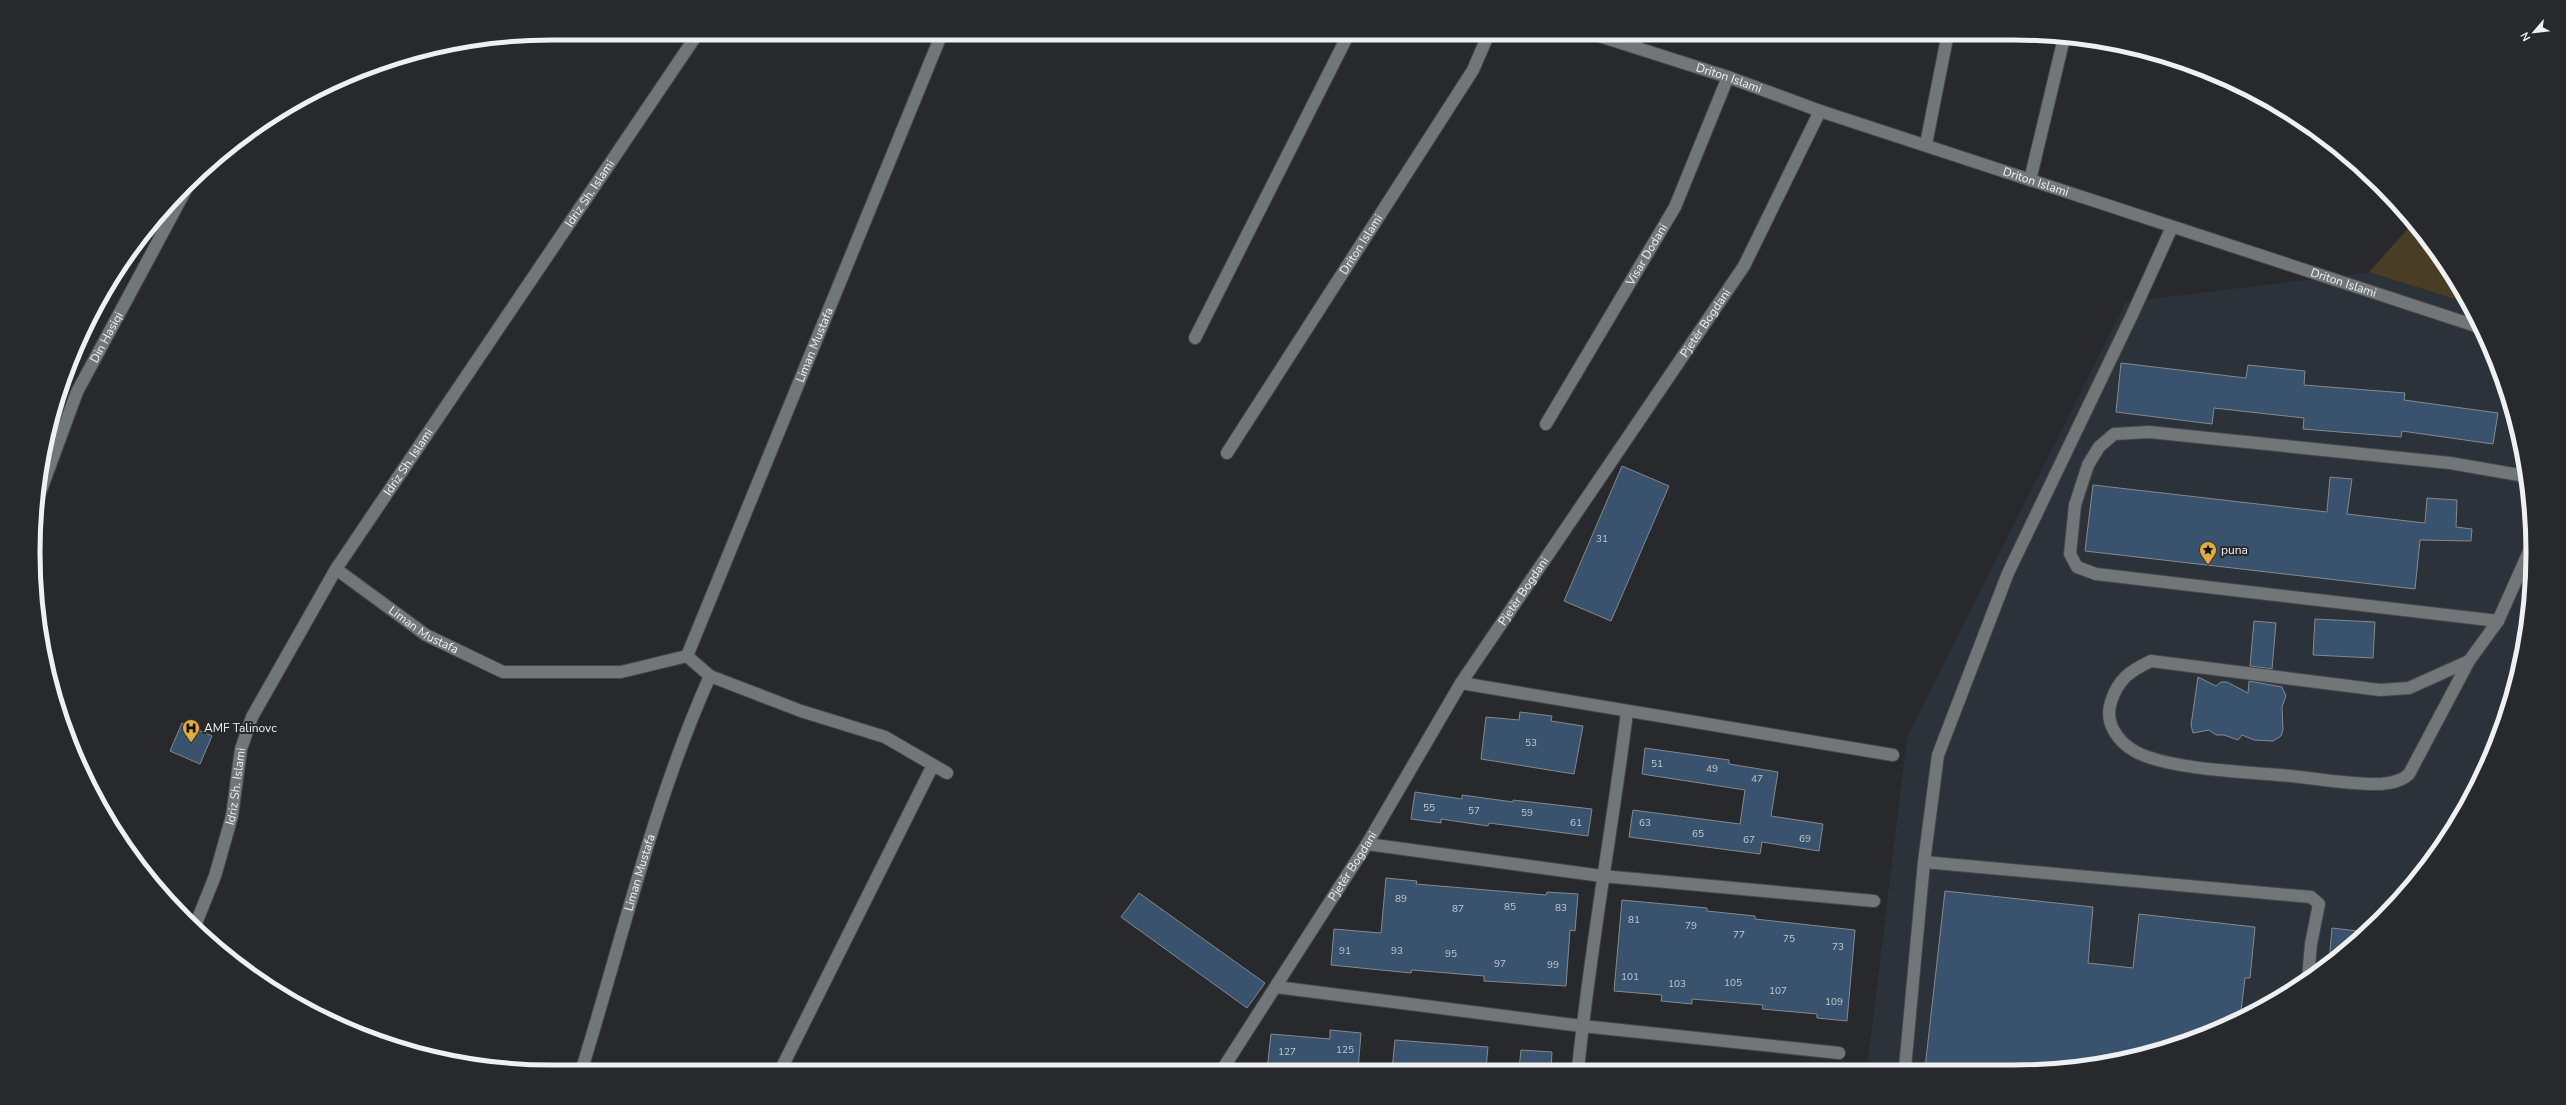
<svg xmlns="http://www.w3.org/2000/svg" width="2566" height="1105" font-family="'Nunito Sans',sans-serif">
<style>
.built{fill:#2b3239}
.green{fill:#493d26}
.building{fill:#39526d;stroke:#86898c}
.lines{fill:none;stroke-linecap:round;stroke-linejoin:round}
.minor-casing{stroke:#464749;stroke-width:14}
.minor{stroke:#737679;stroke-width:12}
.labels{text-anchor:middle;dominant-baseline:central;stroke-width:4;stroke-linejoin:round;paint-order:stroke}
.number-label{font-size:10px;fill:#c2c8d1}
.street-label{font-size:12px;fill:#eff0f2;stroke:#27292c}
.poi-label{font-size:12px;fill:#eff0f2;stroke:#27292c;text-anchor:start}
.rim{fill:none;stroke:#eff0f2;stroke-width:5}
</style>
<rect width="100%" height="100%" fill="#27292c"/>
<path class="built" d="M2369 272 2467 303 2480 323 2515 418 2532 519 2529 621 2505 720 2445 841 2356 943 2273 1002 2213 1032 2082 1068H1867L1907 737 2126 302Z"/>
<path class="green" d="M2413 223 2426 236 2467 303 2369 272Z"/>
<g class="building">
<path d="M2121 363 2246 378 2248 365 2305 371 2304 385 2405 393 2404 400 2498 413 2493 444 2402 431 2401 437 2303 429 2304 418 2214 408 2212 424 2116 412Z"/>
<path d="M1622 466 1669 486 1611 621 1564 601Z"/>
<path d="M2330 477 2352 479 2347 514 2425 523 2427 498 2457 500 2456 527 2472 529 2471 541 2420 540 2415 589 2085 551 2093 485 2327 512Z"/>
<path d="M2315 619 2375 622 2373 658 2313 655Z"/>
<path d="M2254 621 2276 623 2272 669 2250 666Z"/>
<path d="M2198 677 2216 686 2221 682H2227L2248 693 2249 681 2282 687 2286 696 2282 707 2283 730 2281 736 2273 741 2254 740 2242 735 2238 740 2224 735H2216L2209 730 2193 733 2191 725Z"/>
<path d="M1520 712 1552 716 1551 721 1583 726 1574 774 1481 759 1486 717 1519 720Z"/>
<path d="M182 723 212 736 200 764 170 751Z"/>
<path d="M1645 748 1729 760V764L1778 772 1771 816 1823 824 1819 851 1762 842 1760 854 1629 837 1633 810 1740 824 1745 790 1642 774Z"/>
<path d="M1415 792 1462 799V795L1513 802V800L1592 809 1588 836 1489 823 1488 826 1441 819V823L1411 819Z"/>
<path d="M1386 878 1417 881 1416 884 1546 895 1547 892 1578 894 1575 931 1570 930 1566 986 1484 981V976L1412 970 1411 973 1331 965 1334 929 1381 933Z"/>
<path d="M1945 891 2093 907 2088 963 2133 968 2139 914 2255 927 2250 978H2245L2240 1019 2213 1032 2082 1068H1925Z"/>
<path d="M1139 893 1265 983 1247 1008 1121 917Z"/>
<path d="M1622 900 1707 908V911L1755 916V919L1855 930 1847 1021 1817 1018V1014L1762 1009 1763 1005 1692 999V1004L1661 1001 1662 995 1614 991Z"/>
<path d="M2332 928 2366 932 2356 943 2329 963Z"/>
<path d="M1330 1030 1361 1033 1358 1070 1299 1064V1070H1267L1271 1034 1330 1039Z"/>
<path d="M1395 1040 1488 1047 1486 1069 1392 1070Z"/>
<path d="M1521 1050 1552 1052 1551 1069H1519Z"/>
</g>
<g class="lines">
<defs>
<g id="minor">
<path id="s1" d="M1590 33 1728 77 1820 111 2482 328"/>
<path d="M1635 47 1638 33"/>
<path d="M1926 144 1948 33"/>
<path d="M2030 180 2064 38"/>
<path d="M1195 338 1349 33"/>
<path id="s2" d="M1546 424 1675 207 1728 77"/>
<path id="s3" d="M1227 453 1473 70 1489 33"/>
<path d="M2525 476 2450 463 2149 432 2114 434 2099 447 2088 465 2075 505 2070 554 2077 567 2096 574 2498 621 2531 547"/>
<path id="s4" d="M38 498 77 392 190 182"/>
<path id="s5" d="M336 569 426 635 503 672H621L687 656 942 33"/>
<path d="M687 656 710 676 801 711 885 737 947 773"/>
<path d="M2469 661 2409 774C2402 781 2392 783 2381 784 2351 785 2320 779 2291 776 2250 772 2171 770 2136 752 2118 742 2104 723 2111 702 2118 679 2130 671 2151 661L2380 690 2409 688 2469 661 2498 621"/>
<path d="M1461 683 1893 755"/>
<path d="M1367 844 1602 876 1874 901"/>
<path d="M1924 862 2311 897 2319 904 2311 944 2308 978"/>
<path id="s6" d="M195 926 215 876 232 816 241 749 252 717 336 569 698 33"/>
<path d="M1276 987 1582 1026 1839 1053"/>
<path d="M1905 1068 1924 862 1938 755 2008 573 2132 315 2172 227"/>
<path d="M1578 1069C1590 949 1612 831 1627 712"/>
<path id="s7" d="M1222 1070 1367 844 1461 683 1744 266 1820 111"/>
<path d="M780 1071 933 765"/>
<path id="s8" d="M581 1072C622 940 653 803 710 676"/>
</g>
</defs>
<use href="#minor" class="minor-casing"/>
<use href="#minor" class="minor"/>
</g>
<defs>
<symbol id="sight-pin" viewBox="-11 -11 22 30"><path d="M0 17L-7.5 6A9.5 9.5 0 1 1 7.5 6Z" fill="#e5ad35" stroke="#27292c"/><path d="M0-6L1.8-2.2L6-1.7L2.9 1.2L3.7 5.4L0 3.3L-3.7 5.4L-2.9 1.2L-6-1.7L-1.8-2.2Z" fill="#111"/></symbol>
<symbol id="hospital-pin" viewBox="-11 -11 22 30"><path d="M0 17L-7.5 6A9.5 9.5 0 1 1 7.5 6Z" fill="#e5ad35" stroke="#27292c"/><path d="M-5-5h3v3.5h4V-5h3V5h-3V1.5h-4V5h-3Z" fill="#111"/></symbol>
</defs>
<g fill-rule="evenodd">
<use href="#sight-pin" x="2198" y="540" width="20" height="27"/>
<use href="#hospital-pin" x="181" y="718" width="20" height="27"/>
</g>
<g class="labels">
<g class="number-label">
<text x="1602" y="539">31</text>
<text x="1531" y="743">53</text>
<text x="1657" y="764">51</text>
<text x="1712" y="769">49</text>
<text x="1757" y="779">47</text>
<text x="1429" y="808">55</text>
<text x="1474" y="811">57</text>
<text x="1527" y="813">59</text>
<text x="1576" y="823">61</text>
<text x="1645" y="823">63</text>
<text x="1698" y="834">65</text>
<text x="1805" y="839">69</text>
<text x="1749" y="840">67</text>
<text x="1401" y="899">89</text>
<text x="1510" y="907">85</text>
<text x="1561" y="908">83</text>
<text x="1458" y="909">87</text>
<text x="1634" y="920">81</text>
<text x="1691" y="926">79</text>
<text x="1739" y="935">77</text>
<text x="1789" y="939">75</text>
<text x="1838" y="947">73</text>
<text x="1345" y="951">91</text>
<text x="1397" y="951">93</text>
<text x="1451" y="954">95</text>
<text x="1500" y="964">97</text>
<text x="1553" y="965">99</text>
<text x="1630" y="977">101</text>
<text x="1733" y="983">105</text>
<text x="1677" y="984">103</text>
<text x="1778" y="991">107</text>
<text x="1834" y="1002">109</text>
<text x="1345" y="1050">125</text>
<text x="1287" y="1052">127</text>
</g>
<g class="street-label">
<text stroke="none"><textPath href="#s1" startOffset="146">Driton Islami</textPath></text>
<text stroke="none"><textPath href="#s1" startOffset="470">Driton Islami</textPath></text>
<text stroke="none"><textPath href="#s6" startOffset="841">Idriz Sh. Islami</textPath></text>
<text stroke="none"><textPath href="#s3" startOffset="248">Driton Islami</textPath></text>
<text stroke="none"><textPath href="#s2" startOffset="197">Visar Dodani</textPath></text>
<text stroke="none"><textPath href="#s1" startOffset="794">Driton Islami</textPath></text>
<text stroke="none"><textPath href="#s7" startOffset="890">Pjetër Bogdani</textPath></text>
<text stroke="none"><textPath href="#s4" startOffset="175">Din Hasiqi</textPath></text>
<text stroke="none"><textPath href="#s5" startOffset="719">Liman Mustafa</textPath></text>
<text stroke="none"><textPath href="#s6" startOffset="517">Idriz Sh. Islami</textPath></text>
<text stroke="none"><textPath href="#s7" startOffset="566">Pjetër Bogdani</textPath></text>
<text stroke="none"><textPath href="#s5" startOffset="107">Liman Mustafa</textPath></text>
<text stroke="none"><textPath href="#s6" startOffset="146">Idriz Sh. Islami</textPath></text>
<text stroke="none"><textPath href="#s7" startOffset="242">Pjetër Bogdani</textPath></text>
<text stroke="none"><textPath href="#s8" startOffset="208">Liman Mustafa</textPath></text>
</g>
<g class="poi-label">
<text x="2221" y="550">puna</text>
<text x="204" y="728">AMF Talinovc</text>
</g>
</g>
<path d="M0 0H2566V1105H0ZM552 40H2014A512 512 0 0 1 2526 552V553A512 512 0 0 1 2014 1065H552A512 512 0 0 1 40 553V552A512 512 0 0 1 552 40Z" fill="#27292c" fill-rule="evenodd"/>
<path class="rim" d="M552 40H2014A512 512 0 0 1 2526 552V553A512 512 0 0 1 2014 1065H552A512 512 0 0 1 40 553V552A512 512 0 0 1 552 40Z"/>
<g transform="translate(2534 32) rotate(242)" stroke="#27292c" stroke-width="3" paint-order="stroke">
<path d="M0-3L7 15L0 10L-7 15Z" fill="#eff0f2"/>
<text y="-6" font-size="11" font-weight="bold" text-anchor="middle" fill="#eff0f2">N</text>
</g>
</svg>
